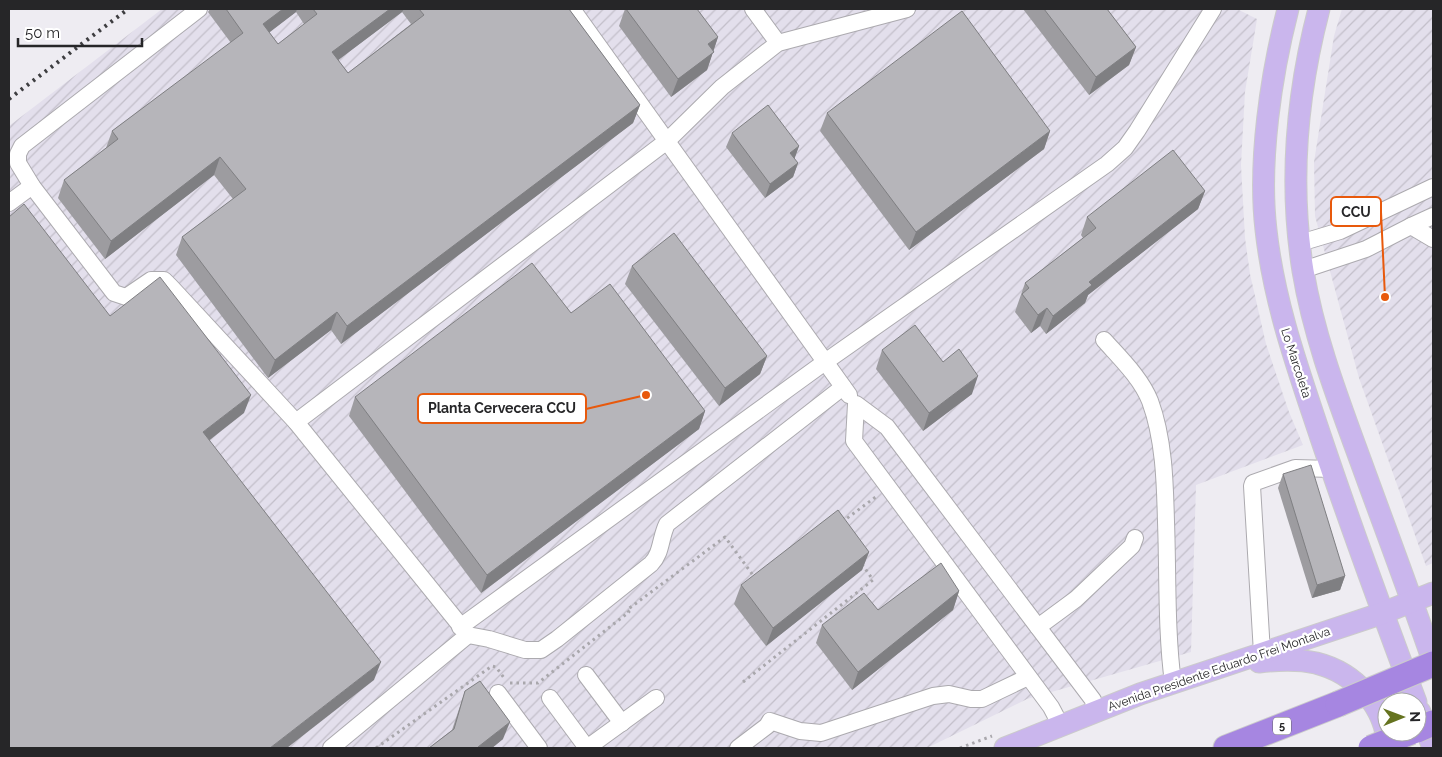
<svg xmlns="http://www.w3.org/2000/svg" width="1442" height="757" font-family="Raleway,sans-serif">
<style>
.industrial{fill:url(#industrial-furrows)}
.lines{fill:none;stroke-linecap:round;stroke-linejoin:round}
.minor-casing{stroke:#acaaaf;stroke-width:18}
.major-casing{stroke:#cbcbcb;stroke-width:23}
.highway-casing{stroke:#cbcbcb;stroke-width:27}
.path{stroke:#a9a7ac;stroke-width:3;stroke-dasharray:2.5 4;stroke-linecap:butt}
.minor{stroke:#fff;stroke-width:16}
.major{stroke:#cab6ed;stroke-width:21}
.highway{stroke:#a686e1;stroke-width:25}
.rail{stroke:#3d3d40;stroke-width:4;stroke-dasharray:2.5 5;stroke-linecap:butt}
.highway-bridge-casing{stroke:#cbcbcb;stroke-width:27;stroke-linecap:butt}
.highway-bridge{stroke:#a686e1;stroke-width:25}
.wall{fill:#9d9ca0;fill-rule:evenodd}
.shaded-wall{fill:#7f7f82}
.building{fill:#b6b5ba;stroke:#7f7f82}
.labels{text-anchor:middle;dominant-baseline:central;stroke-width:4.5;stroke-linejoin:round;paint-order:stroke}
.shield{fill:#fff;stroke:#676768;stroke-width:1}
.shield-label{font-size:11px;font-weight:bold;fill:#262628}
.street-label{font-size:12px;fill:#262628;stroke:#fff}
.leader{fill:none;stroke:#e8590c;stroke-width:2}
.callout-dot{fill:#e8590c;stroke:#fff;stroke-width:2}
.callout{fill:#fff;stroke:#e8590c;stroke-width:2}
.callout-label{font-size:14px;text-anchor:middle;font-weight:bold;fill:#262628}
</style>
<defs>
<pattern id="industrial-furrows" width="10" height="10" patternUnits="userSpaceOnUse" patternTransform="scale(1.25)"><rect width="10" height="10" fill="#e3dfec"/><path d="M-1 1l2-2M0 10L10 0M9 11l2-2" fill="none" stroke="#c3bfca"/></pattern>
</defs>
<rect width="100%" height="100%" fill="#eeecf2"/>
<g class="industrial">
<path d="M162 9H1237L1257 19 1245 92 1241 165 1245 238 1250 274 1266 344 1289 412 1303 445 1196 485 1191 652 1027 699 927 748H9V126Z"/>
<path d="M1342 9H1433V563L1426 566 1359 378 1315 216 1314 162 1334 36Z"/>
</g>
<g class="lines">
<defs>
<g id="minor">
<path d="M199 9 22 146 18 154V163L32 186 114 293 126 297 151 280H164L171 287 296 422 468 635 489 639 525 650H541L557 639 651 564C662 553 660 538 667 524L843 387"/>
<path d="M572 9 849 395"/>
<path d="M753 9 778 43"/>
<path d="M9 203 32 186"/>
<path d="M1411 226 1433 216"/>
<path d="M1300 243 1340 231 1433 187"/>
<path d="M1303 270 1366 249 1411 226 1433 239"/>
<path d="M1104 340C1120 358 1141 378 1150 401 1164 439 1165 482 1166 522 1168 575 1166 630 1173 683"/>
<path d="M296 422 667 141 722 87 778 43 907 9"/>
<path d="M460 627 825 362 1107 164 1125 148 1137 131 1213 9"/>
<path d="M1038 627 1076 599 1132 546 1135 538"/>
<path d="M1262 653 1252 486 1253 483 1295 468 1332 469"/>
<path d="M586 675 622 723"/>
<path d="M498 693 539 748"/>
<path d="M550 698 587 748"/>
<path d="M1061 726 1051 707 854 441 856 404 887 427 1093 700 1095 712"/>
<path d="M331 748 468 635"/>
<path d="M587 748 656 698"/>
<path d="M738 748 767 726 770 721 800 731 821 733 933 696 949 694 971 699H982L1028 677"/>
</g>
<g id="major">
<path d="M1288 9C1271 75 1258 162 1266 230 1274 303 1298 369 1321 438 1351 527 1383 614 1416 702"/>
<path d="M1319 9C1297 93 1289 184 1303 271 1314 337 1338 399 1361 462 1385 528 1410 594 1433 661"/>
<path d="M1259 662C1277 660 1298 659 1316 663 1356 673 1386 707 1388 748"/>
<path d="M1420 712 1433 748"/>
<path d="M1005 748 1140 694 1383 613 1433 593"/>
</g>
<path id="highway" d="M1226 748 1338 704"/>
</defs>
<use href="#minor" class="minor-casing"/>
<use href="#major" class="major-casing"/>
<use href="#highway" class="highway-casing"/>
<g class="path">
<path d="M842 522 877 496"/>
<path d="M743 682 873 580 862 564"/>
<path d="M510 683H538L629 612 627 610 725 537 755 578"/>
<path d="M376 748 492 666 496 667 504 678"/>
<path d="M960 748 992 736"/>
</g>
<use href="#minor" class="minor"/>
<use href="#major" class="major"/>
<use href="#highway" class="highway"/>
<path class="rail" d="M9 99 128 9"/>
<defs>
<g id="highway-bridge">
<path d="M1338 704 1433 664"/>
<path d="M1417 730 1433 723"/>
<path d="M1371 748 1411 732"/>
</g>
</defs>
<use href="#highway-bridge" class="highway-bridge-casing"/>
<use href="#highway-bridge" class="highway-bridge"/>
</g>
<g class="wall">
<path d="M210 9H569L640 105 633 123 341 344 331 330 268 378 176 255 182 237 233 199 214 175 105 259 58 198 64 180 106 148 112 131 231 43 208 12ZM296 12 304 24 278 44 269 32ZM402 12 411 24 348 73 338 60Z"/>
<path d="M625 9 718 37 707 70 671 97 619 26Z"/>
<path d="M1023 9H1107L1136 47 1129 65 1089 95Z"/>
<path d="M827 113 1050 131 1044 149 909 250 820 131Z"/>
<path d="M732 133 799 146 794 159 798 163 793 177 765 198 726 147Z"/>
<path d="M1205 191 1198 209 1088 295 1085 303 1046 334 1040 326 1031 333 1015 312 1025 283 1083 238 1081 235 1087 217Z"/>
<path d="M632 266 767 356 760 374 719 406 625 284Z"/>
<path d="M571 313 705 411 699 429 481 593 349 416 355 397Z"/>
<path d="M882 350 943 362 972 394 923 431 876 369Z"/>
<path d="M1283 474 1345 576 1340 590 1312 598 1278 488Z"/>
<path d="M869 552 862 570 766 646 734 604 741 585Z"/>
<path d="M959 591 953 610 852 690 816 643 822 625 878 610Z"/>
<path d="M465 691 503 739 492 748H429L452 730Z"/>
</g>
<g class="shaded-wall">
<path d="M283 9H297L296 12 257 42 263 24Z"/>
<path d="M390 9H404L402 12 325 70 332 52Z"/>
<path d="M718 37 707 70 671 97 678 79 708 44Z"/>
<path d="M1136 47 1129 65 1089 95 1096 77Z"/>
<path d="M640 105 633 123 341 344 347 326Z"/>
<path d="M1050 131 1044 149 909 250 916 232Z"/>
<path d="M799 146 794 160 790 153Z"/>
<path d="M220 157 214 175 105 259 111 241Z"/>
<path d="M798 163 793 177 765 198 770 184Z"/>
<path d="M1205 191 1198 209 1088 295 1085 303 1046 334 1053 316 1089 282Z"/>
<path d="M1047 308 1040 326 1031 333 1038 315Z"/>
<path d="M337 312 331 330 268 378 275 360Z"/>
<path d="M767 356 760 374 719 406 725 388Z"/>
<path d="M978 376 972 394 923 431 929 413Z"/>
<path d="M251 395 244 413 197 450 203 432Z"/>
<path d="M705 411 699 429 481 593 487 575Z"/>
<path d="M869 552 862 570 766 646 773 628Z"/>
<path d="M1345 576 1340 590 1312 598 1317 585Z"/>
<path d="M959 591 953 610 852 690 858 672Z"/>
<path d="M381 662 374 680 287 748H270Z"/>
<path d="M510 722 503 739 492 748H477L478 747Z"/>
</g>
<g class="building">
<path d="M226 9H283L263 24 278 44 317 14 313 9H390L332 52 348 73 424 15 419 9H569L640 105 347 326 337 312 275 360 182 237 246 189 220 157 111 241 64 180 118 139 112 131 243 33Z"/>
<path d="M626 9H697L718 37 708 44 714 52 678 79Z"/>
<path d="M1044 9H1107L1136 47 1096 77Z"/>
<path d="M962 11 1050 131 916 232 827 113Z"/>
<path d="M768 105 799 146 790 153 798 163 770 184 732 133Z"/>
<path d="M1173 150 1205 191 1089 282 1092 285 1053 316 1047 308 1038 315 1022 294 1029 288 1025 283 1096 228 1087 217Z"/>
<path d="M24 204 110 316 160 277 251 395 203 432 381 662 270 748H9V217Z"/>
<path d="M674 233 767 356 725 388 632 266Z"/>
<path d="M532 263 571 313 610 284 705 411 487 575 355 397Z"/>
<path d="M915 325 943 362 959 349 978 376 929 413 882 350Z"/>
<path d="M1311 465 1345 576 1317 585 1283 474Z"/>
<path d="M838 510 869 552 773 628 741 585Z"/>
<path d="M941 563 959 591 858 672 822 625 864 593 878 610Z"/>
<path d="M480 681 510 722 478 747V748H429L454 729 465 691Z"/>
</g>
<g class="labels">
<rect class="shield" x="1273" y="717.5" width="18" height="17" rx="4"/>
<g class="shield-label">
<text x="1282" y="726">5</text>
</g>
<g class="street-label">
<text transform="translate(1296 363) rotate(72)">Lo Marcoleta</text>
<text transform="translate(1219 669) rotate(-19)">Avenida Presidente Eduardo Frei Montalva</text>
</g>
</g>
<path class="leader" d="M1385 297L1381 212M646 395L586 409"/>
<g class="callout-dot">
<circle cx="1385" cy="297" r="5"/>
<circle cx="646" cy="395" r="5"/>
</g>
<g class="callout">
<rect x="1331" y="197" width="50" height="29" rx="5"/>
<rect x="418" y="394" width="168" height="29" rx="5"/>
</g>
<g class="callout-label">
<text x="1356" y="217">CCU</text>
<text x="502" y="413">Planta Cervecera CCU</text>
</g>
<rect width="1442" height="757" fill="none" stroke="#262628" stroke-width="20"/>
<g transform="translate(1402 717) rotate(89)"><circle r="24" fill="#ffffff" stroke="#a8a8a9"/>
<path d="M0-4L9 19L0 12L-9 19Z" fill="#65731f"/>
<text y="-8" font-size="14" font-weight="bold" text-anchor="middle" fill="#262628">N</text>
</g>
<path d="M18 38v8h124v-8" fill="none" stroke="#262628" stroke-width="2.5"/>
<text x="25" y="38" font-size="15" fill="#262628" stroke="#ffffff" stroke-width="4" paint-order="stroke">50 m</text>
</svg>
